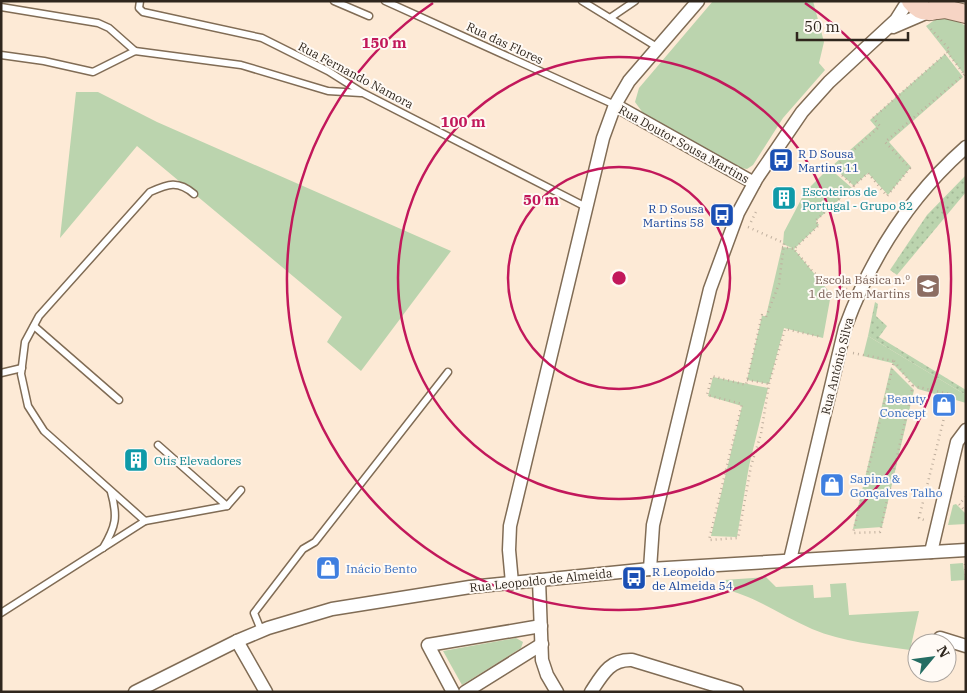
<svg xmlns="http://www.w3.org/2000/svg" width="967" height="693" font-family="'IBM Plex Serif',serif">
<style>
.grass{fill:#bbd4ae}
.garden{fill:url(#garden-dots)}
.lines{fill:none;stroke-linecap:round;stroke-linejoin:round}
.lane-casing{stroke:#806c55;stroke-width:9}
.street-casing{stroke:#806c55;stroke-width:15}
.secondary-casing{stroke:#806c55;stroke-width:20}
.path{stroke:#bfaf9e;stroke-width:2.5;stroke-dasharray:1 4;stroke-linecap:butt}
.lane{stroke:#fff;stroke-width:6}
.street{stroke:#fff;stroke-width:12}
.secondary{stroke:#f6d4c4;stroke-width:18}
.ring{fill:none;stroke:#c2185b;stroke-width:2.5}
.labels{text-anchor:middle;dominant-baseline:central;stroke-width:4;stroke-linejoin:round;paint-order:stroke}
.street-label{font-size:12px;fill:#2f261d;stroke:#fffaf5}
.transit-label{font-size:12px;fill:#164399;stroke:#fffaf5;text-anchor:start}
.culture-label{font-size:12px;fill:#0d838f;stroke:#fffaf5;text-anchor:start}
.education-label{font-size:12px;fill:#785e54;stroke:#fffaf5;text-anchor:end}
.shop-label{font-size:12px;fill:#366cbe;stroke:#fffaf5;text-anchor:start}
.centre{fill:#c2185b;stroke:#fffaf5;stroke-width:2.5}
.ring-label{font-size:15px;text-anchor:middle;font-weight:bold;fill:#c2185b;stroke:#fffaf5;stroke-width:4;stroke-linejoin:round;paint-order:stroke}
</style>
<defs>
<pattern id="garden-dots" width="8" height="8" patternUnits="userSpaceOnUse" patternTransform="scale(1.25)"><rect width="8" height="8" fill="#bbd4ae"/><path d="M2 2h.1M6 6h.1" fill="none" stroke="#a1b695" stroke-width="1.8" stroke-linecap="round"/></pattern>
</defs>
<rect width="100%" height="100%" fill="#fdead6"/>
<g class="grass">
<path d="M713 1H813L824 42 819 63 825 70 783 118 753 165 747 169 741 168 643 113 635 102 639 88Z"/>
<path d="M939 17 953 19 966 26 964 74 926 26Z"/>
<path d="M945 54 963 77 889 142 911 167 888 195 868 173 854 186 832 166 876 127 870 120Z"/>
<path d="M76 92H98L157 122 451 251 361 371 327 342 342 317 137 146 60 238Z"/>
<path d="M829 168 852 188 816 221 819 225 794 249 831 294 823 338 784 328 769 384 747 380 762 316H766L782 247 792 248 783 244 784 232 805 192Z"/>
<path d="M868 336 966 395V403L918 389 892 363 863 356Z"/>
<path d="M891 367 914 390 882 527 853 529Z"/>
<path d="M713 377 768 388 749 466 737 537 711 536 742 406 708 396Z"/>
<path d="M956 504 966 514V524L948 525 953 505Z"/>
<path d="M963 563 965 580 951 581 950 564Z"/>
<path d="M766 577 776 587 813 585 814 598 831 597 830 584 846 583 849 615 919 611 910 650C877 645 843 642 812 629 782 616 754 595 722 589L724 580Z"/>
<path d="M516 638 523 642 521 648 462 685 443 651Z"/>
</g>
<g class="garden">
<path d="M966 175V192L897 275 890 270 927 215Z"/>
<path d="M875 302 878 304 876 316 887 326 879 337 966 390V395L868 336Z"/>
</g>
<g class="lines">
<defs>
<g id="lane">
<path d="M140 1 139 8 143 12 262 38 328 71 363 93 586 207"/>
<path d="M334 1 369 16"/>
<path d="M385 1 615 105"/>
<path d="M582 1 657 47"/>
<path d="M1 7 98 23 109 28 135 51"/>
<path d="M610 18 635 1"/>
<path d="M1 55 44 61 93 72 135 51 241 65 328 91 361 93"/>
<path d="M34 326 119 400"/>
<path d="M1 373 22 368"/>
<path d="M158 445 227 506"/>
<path d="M145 521 227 506 241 490"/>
<path d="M103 548C116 526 118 517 111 492"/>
<path d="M1 613 145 521 44 431 28 406 21 374 25 342 39 316 150 192C168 184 178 180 194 194"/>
<path d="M261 630 254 613 303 549 315 542 448 372"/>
</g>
<g id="street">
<path d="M893 27 928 12"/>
<path d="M615 105 629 81 698 1"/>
<path d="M931 552 957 442 966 430"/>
<path d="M790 560 845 328C871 257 909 197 966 147"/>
<path d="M650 569 653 525 710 289 738 213 757 178 802 112 829 82 896 20 908 1"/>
<path d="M539 580 542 660 547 675 557 692"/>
<path d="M512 583 509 550 510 526 603 138 615 105 754 183"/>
<path d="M940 638 966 646"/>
<path d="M237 641 266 692"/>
<path d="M135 692 237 641 268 628 332 609 470 587 650 569 966 550"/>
<path d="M453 692 428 645 541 626"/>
<path d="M465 692 542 644"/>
<path d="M591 692C602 675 610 659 632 660L737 692"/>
</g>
<g id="secondary">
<path d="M911 1C921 14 936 15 946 1"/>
<path d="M937 10 945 9 966 14"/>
</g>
</defs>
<use href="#lane" class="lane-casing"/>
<use href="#street" class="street-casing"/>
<use href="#secondary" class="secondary-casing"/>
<g class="path">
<path d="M947 52 964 74"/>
<path d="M854 186 834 168 880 126 873 118 950 50 929 27"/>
<path d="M751 222 756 212 753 211"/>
<path d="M748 227 784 243 779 284 766 317 762 315 746 385 712 376 707 395 742 404 709 540 738 538 751 466 761 434 769 384 785 329 822 337"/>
<path d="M782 247 794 249"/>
<path d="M847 289 814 273 794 249 819 225 815 221 868 173 887 196 910 168 885 142 966 73"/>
<path d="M853 353 894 361 853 533 880 532 913 386 950 394 919 518 924 520"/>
<path d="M894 361 913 386"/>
<path d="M747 380 769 384"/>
<path d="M966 497 959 504 966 512"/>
<path d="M965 564 966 576"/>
</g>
<use href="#lane" class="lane"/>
<use href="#street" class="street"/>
<use href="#secondary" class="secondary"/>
</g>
<g class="ring">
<circle cx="619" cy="278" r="111"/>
<circle cx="619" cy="278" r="221"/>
<path d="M805 3A332 332 0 1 1 433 3"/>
</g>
<defs>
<symbol id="bus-square" viewBox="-11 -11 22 22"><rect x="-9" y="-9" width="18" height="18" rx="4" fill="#1a4fb4" stroke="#fffaf5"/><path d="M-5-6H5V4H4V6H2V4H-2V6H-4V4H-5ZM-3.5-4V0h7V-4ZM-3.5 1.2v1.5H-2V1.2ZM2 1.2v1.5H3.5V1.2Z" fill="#fff"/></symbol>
<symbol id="building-square" viewBox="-11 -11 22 22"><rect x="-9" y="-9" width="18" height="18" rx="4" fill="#0f9aa8" stroke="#fffaf5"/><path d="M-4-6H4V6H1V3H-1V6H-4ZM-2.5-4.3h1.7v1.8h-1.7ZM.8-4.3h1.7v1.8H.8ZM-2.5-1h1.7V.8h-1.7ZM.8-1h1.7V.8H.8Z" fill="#fff"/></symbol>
<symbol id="school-square" viewBox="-11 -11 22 22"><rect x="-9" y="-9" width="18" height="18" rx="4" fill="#8d6e63" stroke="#fffaf5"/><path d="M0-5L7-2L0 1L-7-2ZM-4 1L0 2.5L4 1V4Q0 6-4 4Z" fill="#fff"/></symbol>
<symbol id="shop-square" viewBox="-11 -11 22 22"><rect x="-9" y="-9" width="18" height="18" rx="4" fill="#3f7fe0" stroke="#fffaf5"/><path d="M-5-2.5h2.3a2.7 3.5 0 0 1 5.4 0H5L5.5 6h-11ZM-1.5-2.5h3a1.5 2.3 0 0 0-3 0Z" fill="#fff"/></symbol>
</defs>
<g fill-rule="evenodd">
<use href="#bus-square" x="767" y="146" width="28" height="28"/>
<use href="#building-square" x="770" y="184" width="28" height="28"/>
<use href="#bus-square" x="708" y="201" width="28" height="28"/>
<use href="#school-square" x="914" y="272" width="28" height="28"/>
<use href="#shop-square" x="930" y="391" width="28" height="28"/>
<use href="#building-square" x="122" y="446" width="28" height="28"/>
<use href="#shop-square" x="818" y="471" width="28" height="28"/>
<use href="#shop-square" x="314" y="554" width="28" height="28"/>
<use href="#bus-square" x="620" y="564" width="28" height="28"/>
</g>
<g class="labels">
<g class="street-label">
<text transform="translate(505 43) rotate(25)">Rua das Flores</text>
<text transform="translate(356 75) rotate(28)">Rua Fernando Namora</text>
<text transform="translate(684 144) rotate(29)">Rua Doutor Sousa Martins</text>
<text transform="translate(837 366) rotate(-76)">Rua António Silva</text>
<text transform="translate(541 580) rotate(-6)">Rua Leopoldo de Almeida</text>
</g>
<g class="transit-label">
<text x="798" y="153">R D Sousa<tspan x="798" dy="14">Martins 11</tspan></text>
<text x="704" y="208" text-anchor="end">R D Sousa<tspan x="704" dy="14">Martins 58</tspan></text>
<text x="652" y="571">R Leopoldo<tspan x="652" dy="14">de Almeida 54</tspan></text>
</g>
<g class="culture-label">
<text x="802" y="191">Escoteiros de<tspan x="802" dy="14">Portugal - Grupo 82</tspan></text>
<text x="154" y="460">Otis Elevadores</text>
</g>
<g class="education-label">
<text x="910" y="279">Escola Básica n.º<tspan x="910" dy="14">1 de Mem Martins</tspan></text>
</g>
<g class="shop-label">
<text x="926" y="398" text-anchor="end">Beauty<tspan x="926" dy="14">Concept</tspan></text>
<text x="850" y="478">Sapina &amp;<tspan x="850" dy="14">Gonçalves Talho</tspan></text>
<text x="346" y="568">Inácio Bento</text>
</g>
</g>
<circle cx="619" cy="278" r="8" class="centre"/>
<g class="ring-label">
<text x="384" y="48">150 m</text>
<text x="463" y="127">100 m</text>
<text x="541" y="205">50 m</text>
</g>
<rect width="967" height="693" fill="none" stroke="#2f261d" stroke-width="5"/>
<g transform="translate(932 658) rotate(61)"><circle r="24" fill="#fffaf5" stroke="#aca59f"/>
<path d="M0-4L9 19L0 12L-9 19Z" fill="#256d63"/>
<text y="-8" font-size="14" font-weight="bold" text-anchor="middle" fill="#2f261d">N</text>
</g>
<path d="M797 32v8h111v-8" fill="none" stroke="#2f261d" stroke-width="2.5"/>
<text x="804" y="32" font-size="15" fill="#2f261d" stroke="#fffaf5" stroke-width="4" paint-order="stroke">50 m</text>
</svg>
